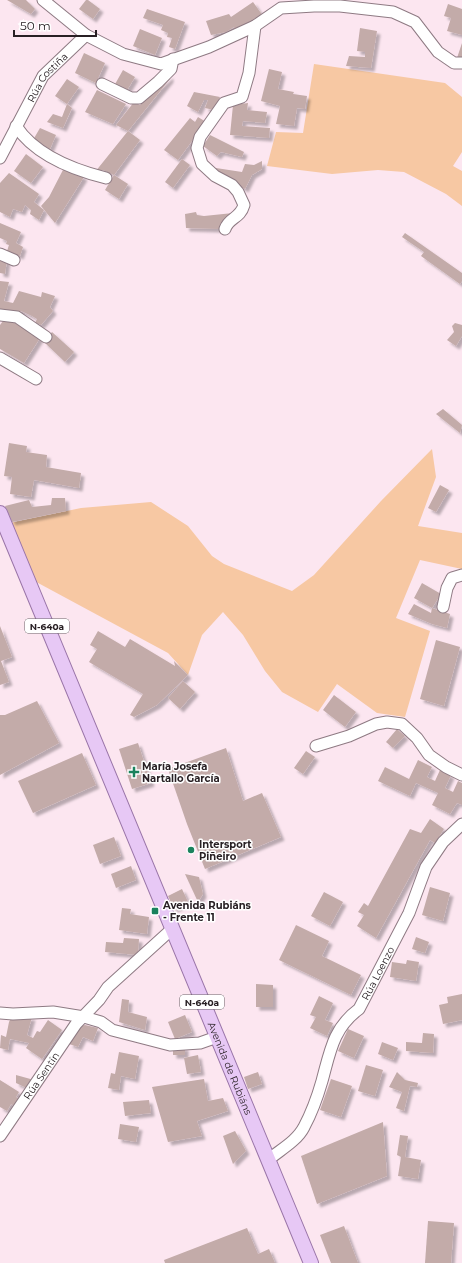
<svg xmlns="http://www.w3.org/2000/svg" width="462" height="1263" font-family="Montserrat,sans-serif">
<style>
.green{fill:#f7c8a3}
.building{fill:#c3aba9;filter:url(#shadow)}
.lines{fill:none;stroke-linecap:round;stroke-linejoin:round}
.minor-casing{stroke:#8e7a83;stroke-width:13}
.major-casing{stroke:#9a75a8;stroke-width:16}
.minor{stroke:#fff;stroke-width:11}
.major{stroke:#e7c8f5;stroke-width:14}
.poi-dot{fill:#1a825d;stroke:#fff;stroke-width:1.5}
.labels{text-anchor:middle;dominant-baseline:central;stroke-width:3;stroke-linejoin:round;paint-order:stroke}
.shield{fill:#fff;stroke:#686366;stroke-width:1}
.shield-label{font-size:9px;font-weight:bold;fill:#282024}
.street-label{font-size:10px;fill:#282024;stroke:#fff}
.poi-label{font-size:10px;font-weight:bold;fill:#282024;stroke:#fff;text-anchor:start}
</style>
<defs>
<filter id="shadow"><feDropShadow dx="3.5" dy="3.5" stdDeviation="1" flood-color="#0004"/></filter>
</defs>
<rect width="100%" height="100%" fill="#fce6f0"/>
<g class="green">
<path d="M314 64 445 83 462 97V152L453 166 462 171V206L446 194 404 172 378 170 332 174 267 166 276 132 303 133Z"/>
<path d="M432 449 436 477 418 526 462 533V569L420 560 396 618 430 631 405 717 377 713 337 684 318 712 282 692 265 671 243 635 223 612 202 635 188 675 168 653 27 577 5 524 81 508 151 502 188 526 212 556 224 564 292 591 314 575 381 501Z"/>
</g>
<g class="building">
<path d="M7 0H26L35 9 31 14Z"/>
<path d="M86 0H88L100 9 93 19 79 9Z"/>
<path d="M253 2 263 16 235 30 234 27 226 32 211 35 206 21 229 14 231 17Z"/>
<path d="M448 4 462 9V35L447 31 451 18 444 16Z"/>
<path d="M147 9 185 22 175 49 169 47 172 38 167 37 168 33 161 30 163 25 143 18Z"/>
<path d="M360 28 377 31 371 68 346 66 349 56 365 57V52L357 51Z"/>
<path d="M140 29 162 38 155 55 133 46Z"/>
<path d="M462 43V60L457 58Z"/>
<path d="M84 53 105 63 96 83 75 73Z"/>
<path d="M269 69 282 72 278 89 294 92 293 94 307 96 305 109 297 108 294 126 276 124 280 106 261 101Z"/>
<path d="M123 70 135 77 126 92 114 86Z"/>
<path d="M170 75V79L128 131 140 140 114 175 103 170 95 172 128 131 116 125 134 102 140 105 154 88Z"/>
<path d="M67 79 79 87 67 104 72 108 63 128 47 122 53 114 62 117 67 104 55 96Z"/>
<path d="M97 90 126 104 113 124 85 112Z"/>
<path d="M194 92 220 97 214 110 205 108 208 100H204L198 112 187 106Z"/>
<path d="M248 103 247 110 267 112 265 123 243 121 242 126 270 128 269 138 230 135 233 105Z"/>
<path d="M198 117 206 122 178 160 164 150 190 118 195 122Z"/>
<path d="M40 128 56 135 50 149 33 140Z"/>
<path d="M210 135 244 152 242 157 221 152 217 156 203 146Z"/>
<path d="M26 154 43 167 31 183 14 171Z"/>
<path d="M182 159 190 165 173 188 165 182Z"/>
<path d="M262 161V169L252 175 245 189 216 172V168L242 172 245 164 254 165Z"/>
<path d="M65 166 84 177 55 223 41 206 49 197Z"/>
<path d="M9 173 39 194 34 202 44 210 39 220 30 214 31 210 25 205 22 212 13 209 10 217 0 212V183Z"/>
<path d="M114 175 128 184 119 199 105 190Z"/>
<path d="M196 212 197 215 204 216 233 213V216L220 224V229L186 228 185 214Z"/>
<path d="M0 223 21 232 16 243 23 247 20 256 7 251 9 245 6 244 7 241 0 238Z"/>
<path d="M405 233 462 273V281L460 284 421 256 424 252 402 237Z"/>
<path d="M0 257 7 260 5 274 0 273Z"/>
<path d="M0 281 9 282 4 301 13 303 19 291 41 297 42 292 55 296 50 307 53 311 41 325 35 323 37 319 32 316 21 311 19 313 12 311 11 313 0 312Z"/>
<path d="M11 318 40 338 24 363 0 349V325L3 321 7 322Z"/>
<path d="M455 323 462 325V336L456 346 447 340 454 332 452 326Z"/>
<path d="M52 332 74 352 65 362 44 342Z"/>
<path d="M443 409 462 425 460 433 436 414Z"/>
<path d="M9 443 27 446 26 452 47 455 46 467 81 473 79 488 34 480 31 497 10 494 12 477 4 476Z"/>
<path d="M440 485 449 490 436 512 428 508Z"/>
<path d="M52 498H65L66 511 12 522 5 506 29 500 32 507 51 505Z"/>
<path d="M422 583 441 594 432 608 450 614 447 628 432 624 408 614 414 604 431 613 432 608 414 598Z"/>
<path d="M0 626 12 657 1 661 9 682 0 685Z"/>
<path d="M98 631 125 647 130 639 175 666 174 661 188 675 157 705 134 717 130 715 143 694 89 662 97 649 90 645Z"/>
<path d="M436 640 460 647 444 706 420 699Z"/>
<path d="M183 681 195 692 180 709 168 698Z"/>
<path d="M334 695 356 712 345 727 323 710Z"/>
<path d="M37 701 59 743 0 775V715H5Z"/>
<path d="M397 729 405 736 393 748 386 742Z"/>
<path d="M138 743 151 783 132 789 119 749Z"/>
<path d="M226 748 243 801 262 793 281 837 205 869 187 824 168 769Z"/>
<path d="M306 751 315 757 303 774 294 768Z"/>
<path d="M82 753 96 785 33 813 18 781Z"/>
<path d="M418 760 432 767 427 777 435 781 440 770 451 775 445 788 453 792 458 781 462 783V805L457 803 450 814 432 805 438 793 416 783 410 796 378 781 385 767 409 779Z"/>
<path d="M430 819 444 829 435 843 430 840 376 938 357 926 364 915 358 912 364 903 368 906 410 829 421 833Z"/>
<path d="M114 837 121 856 100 864 93 845Z"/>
<path d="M131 866 136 880 116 888 111 874Z"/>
<path d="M185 874 199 877 203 894 198 902Z"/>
<path d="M430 887 450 893 443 921 422 915Z"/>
<path d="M182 889 188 902 174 909 168 896Z"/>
<path d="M324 892 343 902 330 926 311 916Z"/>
<path d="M122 908 131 909 130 914 149 917 147 934 119 930Z"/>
<path d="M296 925 329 941 322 956 361 975 351 995 279 960Z"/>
<path d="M416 937 429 942 425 953 412 949Z"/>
<path d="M124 938 139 939 138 955 105 952 106 942 123 943Z"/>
<path d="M407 960 419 962 416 981 390 977 392 962 406 964Z"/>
<path d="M256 984 273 985V1007H256Z"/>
<path d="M462 994V1020L443 1024 439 1005 448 1003 447 997Z"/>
<path d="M319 996 333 1003 325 1020 333 1023 327 1036 310 1028 316 1017 310 1015Z"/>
<path d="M122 999 129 1000 128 1012 147 1017 145 1030 119 1022Z"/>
<path d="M185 1015 192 1032 175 1039 168 1022Z"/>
<path d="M12 1016 32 1017 27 1035 33 1038 37 1031 40 1032 48 1020 62 1030 42 1059 26 1048 29 1043 10 1039 8 1050 0 1048 1 1035 6 1037 9 1022Z"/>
<path d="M85 1025 98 1028 93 1041 83 1037 78 1047 69 1044 81 1026Z"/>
<path d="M348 1029 364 1036 354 1058 338 1051Z"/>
<path d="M423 1033 434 1034 433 1053 406 1051V1042L422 1043Z"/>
<path d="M382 1042 398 1048 393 1060 378 1054Z"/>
<rect x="173" y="1047" width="12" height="8"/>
<path d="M119 1052 139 1056 135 1079 121 1076 119 1090 108 1088 111 1073 115 1074Z"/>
<path d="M198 1055 201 1072 187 1074 184 1058Z"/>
<path d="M366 1065 383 1070 375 1096 358 1091Z"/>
<path d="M258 1072 262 1084 248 1089 244 1077Z"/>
<path d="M397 1072 405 1080 418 1083 417 1087 410 1086 404 1111 396 1108 402 1092 389 1087Z"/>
<path d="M16 1075 34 1080 29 1089 16 1083Z"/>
<path d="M204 1079 208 1101 223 1098 228 1111 197 1121 202 1136 168 1142 152 1087Z"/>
<path d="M331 1079 352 1086 341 1117 320 1110Z"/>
<path d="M0 1080 19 1092 16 1097 20 1099 16 1107 11 1104 7 1111 0 1107Z"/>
<path d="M149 1100 151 1113 125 1116 123 1102Z"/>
<path d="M383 1122 387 1176 317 1204 301 1156Z"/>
<path d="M120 1124 139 1127 136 1142 118 1139Z"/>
<path d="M235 1131 246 1151 233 1164 223 1136Z"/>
<path d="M400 1135 408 1136 405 1157 421 1160 418 1179 398 1176 401 1157 397 1155Z"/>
<path d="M428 1221 454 1223 451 1263H425Z"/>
<path d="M344 1226 358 1263H331L320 1235Z"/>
<path d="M247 1228 258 1254 269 1249 275 1263H165L164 1260Z"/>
</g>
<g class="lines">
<defs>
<g id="minor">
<path d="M43 0 86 35 123 54 161 64 209 47 255 26 281 8 314 6H340L393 12 415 22 438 52 454 63H462"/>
<path d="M102 84 131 98H139L158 82 171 69 173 59"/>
<path d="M16 126C35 155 74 170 106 178"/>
<path id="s1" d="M0 158 43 76 86 35"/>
<path d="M225 229C229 217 240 219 244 205L238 192 232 185 215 176 202 164 197 148 200 137 224 103 242 97 249 73 255 26"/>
<path d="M0 254 14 260"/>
<path d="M0 315 17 317 46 337"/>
<path d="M0 358 36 379"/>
<path d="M443 607 447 588 452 578 462 575"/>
<path d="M316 746 349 736 376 724 387 722 402 724 417 738 429 755 446 767 462 775"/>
<path d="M0 1013 13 1014 53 1012 84 1017 101 1022 112 1030 170 1045 200 1043 217 1037"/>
<path id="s2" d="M0 1136 76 1024 99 1000 108 987 172 929"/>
<path id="s3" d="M268 1160C280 1150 297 1141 304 1127 311 1114 318 1095 322 1081 330 1052 333 1028 359 1009L409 913 426 867 443 842 462 824"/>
</g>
<g id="major">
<path id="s4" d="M0 513 311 1263"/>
</g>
</defs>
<use href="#minor" class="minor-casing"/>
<use href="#major" class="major-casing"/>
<use href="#minor" class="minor"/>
<use href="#major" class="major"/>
</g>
<g class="poi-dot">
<path d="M132 766h4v4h4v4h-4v4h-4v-4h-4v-4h4z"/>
<circle cx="191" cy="850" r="4"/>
<rect x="151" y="907" width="8" height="8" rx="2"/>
</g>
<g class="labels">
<g class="shield">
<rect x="25" y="619" width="44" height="14" rx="3"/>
<rect x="180" y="995" width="44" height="14" rx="3"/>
</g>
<g class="shield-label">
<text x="47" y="626">N-640a</text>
<text x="202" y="1002">N-640a</text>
</g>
<g class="street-label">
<text stroke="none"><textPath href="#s1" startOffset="94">Rúa Costiña</textPath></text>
<text stroke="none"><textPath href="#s3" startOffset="222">Rúa Loenzo</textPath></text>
<text stroke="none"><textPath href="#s4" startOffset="601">Avenida de Rubiáns</textPath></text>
<text stroke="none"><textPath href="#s2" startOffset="73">Rúa Sentín</textPath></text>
</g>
<g class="poi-label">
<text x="142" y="766">María Josefa<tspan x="142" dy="12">Nartallo García</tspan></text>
<text x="199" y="844">Intersport<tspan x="199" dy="12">Piñeiro</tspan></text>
<text x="163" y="905">Avenida Rubiáns<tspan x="163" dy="12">- Frente 11</tspan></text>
</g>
</g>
<path d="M14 30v6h82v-6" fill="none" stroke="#282024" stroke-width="2"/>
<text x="20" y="30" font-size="12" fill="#282024" stroke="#ffffff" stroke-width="3" paint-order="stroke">50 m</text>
</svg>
